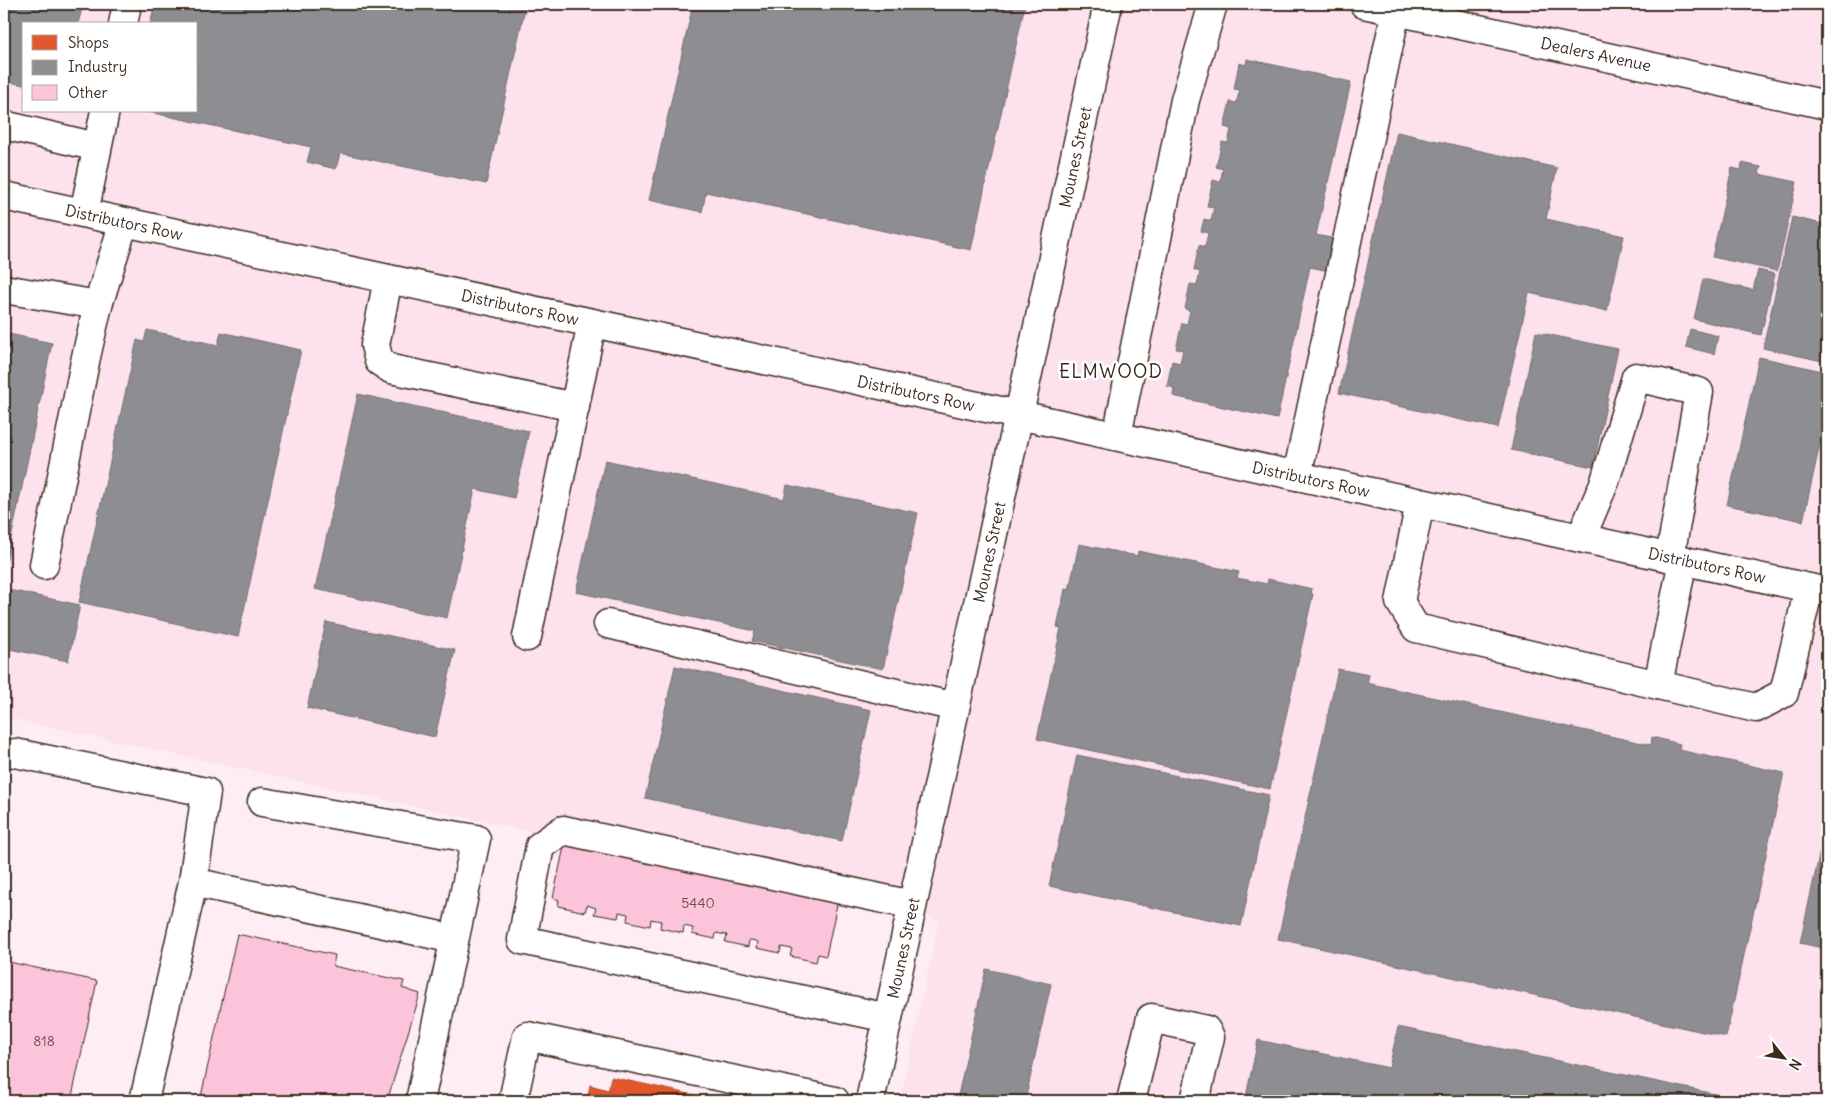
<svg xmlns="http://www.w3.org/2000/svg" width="1831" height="1105" font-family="Delius,sans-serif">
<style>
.built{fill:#fde1ec;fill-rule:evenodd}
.shops{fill:#e4572e;stroke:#b14a29}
.industry{fill:#8d8d92;stroke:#746f6f}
.building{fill:#fcc4db;stroke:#3b2a1e}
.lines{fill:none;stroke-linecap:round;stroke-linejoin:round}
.minor-casing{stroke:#3b2a1e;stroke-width:31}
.major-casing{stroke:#3b2a1e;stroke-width:31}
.minor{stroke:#fff;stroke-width:28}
.major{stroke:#fff;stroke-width:28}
.labels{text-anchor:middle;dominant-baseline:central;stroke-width:5;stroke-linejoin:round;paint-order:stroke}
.number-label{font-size:14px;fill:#6b504d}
.street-label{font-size:16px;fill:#3b2a1e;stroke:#fff}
.quarter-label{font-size:19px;letter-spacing:1px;fill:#3b2a1e;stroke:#fff}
</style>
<rect width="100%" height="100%" fill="#feedf4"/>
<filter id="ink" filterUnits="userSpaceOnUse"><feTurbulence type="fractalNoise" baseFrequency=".02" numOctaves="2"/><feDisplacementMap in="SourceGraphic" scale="10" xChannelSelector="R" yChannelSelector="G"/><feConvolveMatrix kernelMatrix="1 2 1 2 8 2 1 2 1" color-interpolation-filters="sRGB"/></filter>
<g filter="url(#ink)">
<path class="built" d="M4 4H1827V1101H900L939 920 4 717ZM24 24H196V111H24Z"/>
<path class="shops" d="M611 1077 703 1097 706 1101H587L590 1085 608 1090Z"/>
<g class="industry">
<path d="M4 4H83L78 24H24V85L4 81Z"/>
<path d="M155 4H526L486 184 340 153 336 169 307 162 311 147 144 111H196V24H150Z"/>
<path d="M693 4H1025L971 250 706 192 702 212 649 200Z"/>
<path d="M1795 4H1827V11Z"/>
<path d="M1247 59 1351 82 1316 235 1341 240 1334 272 1310 267 1277 419 1173 396 1174 388 1167 386 1172 361 1180 363 1183 350 1176 349 1182 323 1187 324 1190 311 1185 309 1190 284 1197 285 1200 272 1194 270 1199 245 1205 247 1208 233 1201 231 1204 219 1211 221 1214 207 1207 206 1213 180 1220 182 1223 169 1216 167 1222 142 1228 143 1231 129 1224 127 1230 102 1236 103 1240 90 1234 89 1239 63 1246 65Z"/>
<path d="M1397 132 1557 168 1546 219 1624 236 1607 311 1529 293 1498 428 1339 393Z"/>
<path d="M1742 163 1761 167 1759 174 1797 182 1777 271 1712 257 1732 168 1741 170Z"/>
<path d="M1792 217 1827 225V362L1763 348Z"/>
<path d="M1758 270 1775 274 1761 335 1694 319 1703 279 1753 290Z"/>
<path d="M1690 329 1718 336 1714 354 1686 347Z"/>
<path d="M147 330 218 345 221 332 301 350 238 637 79 602 137 340 144 342Z"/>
<path d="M1536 332 1618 349 1593 467 1511 450Z"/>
<path d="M4 333 52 343 4 573Z"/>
<path d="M1759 357 1827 372V412L1803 521 1727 505Z"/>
<path d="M358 394 529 431 514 498 475 489 447 618 315 589Z"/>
<path d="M605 460 784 499 787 485 918 513 883 669 752 641 755 631 576 592Z"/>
<path d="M1079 544 1137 556 1138 551 1239 572 1237 578 1267 584 1268 579 1312 589 1311 593 1313 594 1270 789 1037 739 1061 628 1057 627 1065 589 1069 590Z"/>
<path d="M4 589 80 605 68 661 4 648Z"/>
<path d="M326 622 455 650 435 737 307 708Z"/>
<path d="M675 666 871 710 842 841 645 798Z"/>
<path d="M1338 669 1369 675 1367 683 1651 745 1652 737 1680 744 1679 750 1784 773 1726 1037 1278 939Z"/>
<path d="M1077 755 1269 795 1241 926 1049 886Z"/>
<path d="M1827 819V949L1800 943Z"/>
<path d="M986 969 1051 984 1025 1101 957 1100Z"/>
<path d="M1398 1027 1748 1101H1245L1258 1040 1389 1068Z"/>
</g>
<g class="building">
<path d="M565 842 838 900 826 956 818 954 816 962 790 956 792 949 781 947 780 953 757 948 758 942 752 940H749L748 947 725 942 727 935 716 933 715 939 692 934 693 928 684 926 683 933 660 928 661 921 651 919 650 926 627 921 628 914 619 912 618 918 594 914 596 908 587 905 585 912 558 906 559 900 553 898Z"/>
<path d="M237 934 335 955 333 966 404 981 402 988 420 994 387 1101H200Z"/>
<path d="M4 961 97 981 71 1101H4Z"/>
</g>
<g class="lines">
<defs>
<g id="minor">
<path d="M1364 4 1827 105"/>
<path d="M123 24 127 4"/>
<path d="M4 125 97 147"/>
<path d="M4 196 1019 415 1827 592"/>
<path d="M84 213 105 111"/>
<path d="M388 279 375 345 379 361 391 369 575 407"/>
<path d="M4 289 98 305 124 222"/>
<path d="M1117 436 1185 100 1213 4"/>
<path d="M1297 476 1396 11"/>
<path d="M1420 503 1400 602 1416 628 1756 708 1784 693 1809 588"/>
<path d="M1581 538 1605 481 1636 377 1699 392 1670 557"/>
<path d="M44 565 86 357 98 305"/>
<path d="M608 624 955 707"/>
<path d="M527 637 592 323"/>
<path d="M1658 685 1683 560"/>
<path d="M15 753 206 792 193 882 454 939"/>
<path d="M262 802 476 839 420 1101"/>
<path d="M888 1018 522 940 540 846 563 830 912 905"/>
<path d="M144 1101 193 882"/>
<path d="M513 1101 527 1036 835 1101"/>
<path d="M1131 1101 1151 1018 1206 1030 1210 1037 1195 1101"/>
</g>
<path id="major" d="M870 1101 1108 4"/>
</defs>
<use href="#minor" class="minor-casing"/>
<use href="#major" class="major-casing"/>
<use href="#minor" class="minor"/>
<use href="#major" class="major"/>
</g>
</g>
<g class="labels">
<g class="number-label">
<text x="698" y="903">5440</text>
<text x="44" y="1041">818</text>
</g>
<g class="street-label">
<text transform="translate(1596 54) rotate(12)">Dealers Avenue</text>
<text transform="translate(1075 157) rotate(-78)">Mounes Street</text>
<text transform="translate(124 222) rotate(12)">Distributors Row</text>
<text transform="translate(520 307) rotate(12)">Distributors Row</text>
<text transform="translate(916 393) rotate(12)">Distributors Row</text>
<text transform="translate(1311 479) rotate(12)">Distributors Row</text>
<text transform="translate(989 552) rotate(-78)">Mounes Street</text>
<text transform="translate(1707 565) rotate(12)">Distributors Row</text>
<text transform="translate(903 948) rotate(-78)">Mounes Street</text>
</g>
<g class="quarter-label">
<text x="1111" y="371">ELMWOOD</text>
</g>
</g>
<rect width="1831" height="1105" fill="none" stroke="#fff" stroke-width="20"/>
<rect x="10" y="10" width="1811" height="1085" fill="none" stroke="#3b2a1e" stroke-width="2" filter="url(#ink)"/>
<rect x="22" y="22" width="175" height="90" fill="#ffffff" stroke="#b1aaa5"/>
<rect x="32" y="35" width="25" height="15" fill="#e4572e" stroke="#b1aaa5"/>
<text x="68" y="48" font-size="15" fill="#3b2a1e">Shops</text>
<rect x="32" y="60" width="25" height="15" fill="#8d8d92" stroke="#b1aaa5"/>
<text x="68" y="72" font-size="15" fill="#3b2a1e">Industry</text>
<rect x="32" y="85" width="25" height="15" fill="#fcc4db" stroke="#b1aaa5"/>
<text x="68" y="98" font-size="15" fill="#3b2a1e">Other</text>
<g transform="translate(1784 1058) rotate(120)" stroke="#ffffff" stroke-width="4" paint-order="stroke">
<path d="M0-4L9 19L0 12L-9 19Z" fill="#3b2a1e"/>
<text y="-8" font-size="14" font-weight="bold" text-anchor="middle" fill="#3b2a1e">N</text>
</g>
</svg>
